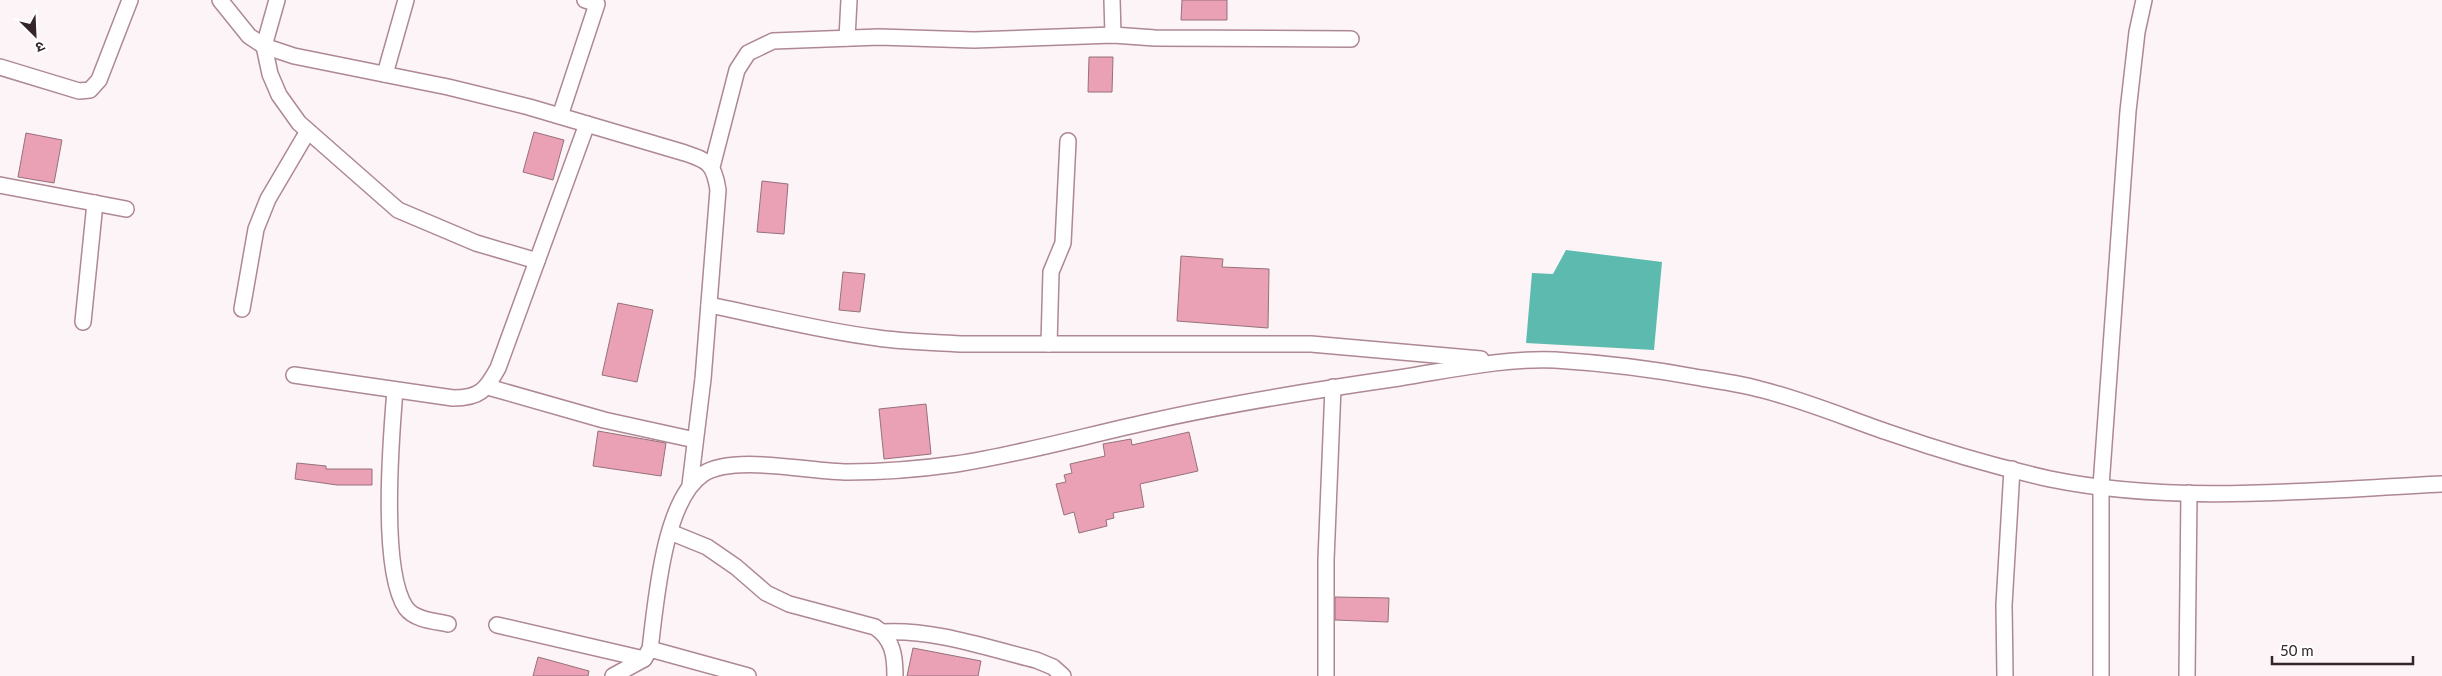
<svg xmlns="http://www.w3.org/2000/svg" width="2442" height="676" font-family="Lato,'Noto Sans Devanagari',sans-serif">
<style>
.water{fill:#5dbaae}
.building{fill:#eaa0b5;stroke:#96717b}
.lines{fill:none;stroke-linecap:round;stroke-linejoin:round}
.street-casing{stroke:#ae8892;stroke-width:18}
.street{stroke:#fff;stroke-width:15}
</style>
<rect width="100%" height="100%" fill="#fcf4f6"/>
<path class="water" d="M1566 250 1662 262 1654 350 1526 343 1532 273 1553 274Z"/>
<g class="building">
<path d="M1182 0H1227V20H1181Z"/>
<path d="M1089 57H1113L1112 92H1088Z"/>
<path d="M534 132 564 140 553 180 523 172Z"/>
<path d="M26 133 62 140 54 183 18 177Z"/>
<path d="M762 181 788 184 784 234 757 232Z"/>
<path d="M1181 256 1223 259 1222 267 1269 269 1268 328 1177 321Z"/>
<path d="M843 272 865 274 860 312 839 310Z"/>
<path d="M618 303 653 310 637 382 602 375Z"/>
<path d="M926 404 931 454 884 459 879 409Z"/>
<path d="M598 431 666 443 661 476 593 466Z"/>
<path d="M1189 432 1198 471 1140 484 1144 507 1113 513 1114 518 1106 520 1107 526 1079 533 1074 512 1064 515 1056 484 1066 482 1064 475 1072 473 1070 464 1105 456 1103 444 1131 439 1132 445Z"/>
<path d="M297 463 326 466V469H372V485H337L295 479Z"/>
<path d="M1335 597 1389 598 1388 622 1335 620Z"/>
<path d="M913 648 981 661 978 676H907Z"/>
<path d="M538 657 589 671 588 676H533Z"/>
</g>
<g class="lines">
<defs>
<g id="street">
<path d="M220 0 249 36 264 46 294 56 448 87 529 107 685 153C709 161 714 164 718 190L703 379 690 485"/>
<path d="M277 0 264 46 270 74 279 95 299 123 398 210 476 243 537 261"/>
<path d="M1112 0 1113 35"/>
<path d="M847 38 849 0"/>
<path d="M0 67 79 91 90 90 99 80 130 0"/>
<path d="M385 74 406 0"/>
<path d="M560 116 597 4 585 0"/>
<path d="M712 167 737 70 748 53 773 41 879 37 974 40 1113 35 1155 38 1351 39"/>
<path d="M0 185 126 209"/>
<path d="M709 305C765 316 821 331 878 338 905 342 934 342 961 344H1311L1481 359"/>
<path d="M242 309 256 229 268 199 308 131"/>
<path d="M83 322 95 203"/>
<path d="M1049 344 1051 272 1063 243 1068 141"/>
<path d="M294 375 453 398C480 398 486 390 498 368L587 124"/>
<path d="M488 387 604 420 695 440"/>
<path d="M395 390C391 438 380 570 406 608 415 620 434 621 448 624"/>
<path d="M670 532 707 547 736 567 766 593 789 604 875 627C893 639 895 656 895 676"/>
<path d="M497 625 644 659"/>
<path d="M883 632C934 629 987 648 1036 660L1053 667 1063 676"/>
<path d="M650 649 748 676"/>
<path d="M613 676 644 659 650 649C656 603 663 501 703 474 734 454 810 472 848 472 884 472 920 469 956 464 1021 454 1084 436 1148 422 1231 403 1315 390 1399 378 1451 370 1502 358 1555 360 1604 363 1653 369 1701 378 1721 381 1741 384 1759 389 1804 400 1846 418 1890 433 1942 451 1996 467 2050 479 2177 505 2314 490 2442 484"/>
<path d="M1326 676V560L1333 387"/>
<path d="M2005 676 2004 605 2012 469"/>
<path d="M2101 676V486L2128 111 2137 32 2144 0"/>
<path d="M2187 676 2189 493"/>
</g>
</defs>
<use href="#street" class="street-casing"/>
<use href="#street" class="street"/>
</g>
<g transform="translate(35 35) rotate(156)" stroke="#ffffff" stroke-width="4" paint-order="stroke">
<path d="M0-4L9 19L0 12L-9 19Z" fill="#342529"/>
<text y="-8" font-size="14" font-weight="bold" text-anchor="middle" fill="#342529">उ</text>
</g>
<path d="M2272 656v8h141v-8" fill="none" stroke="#342529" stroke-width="2.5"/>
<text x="2280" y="656" font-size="15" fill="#342529" stroke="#ffffff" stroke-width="4" paint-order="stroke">50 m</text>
</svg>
